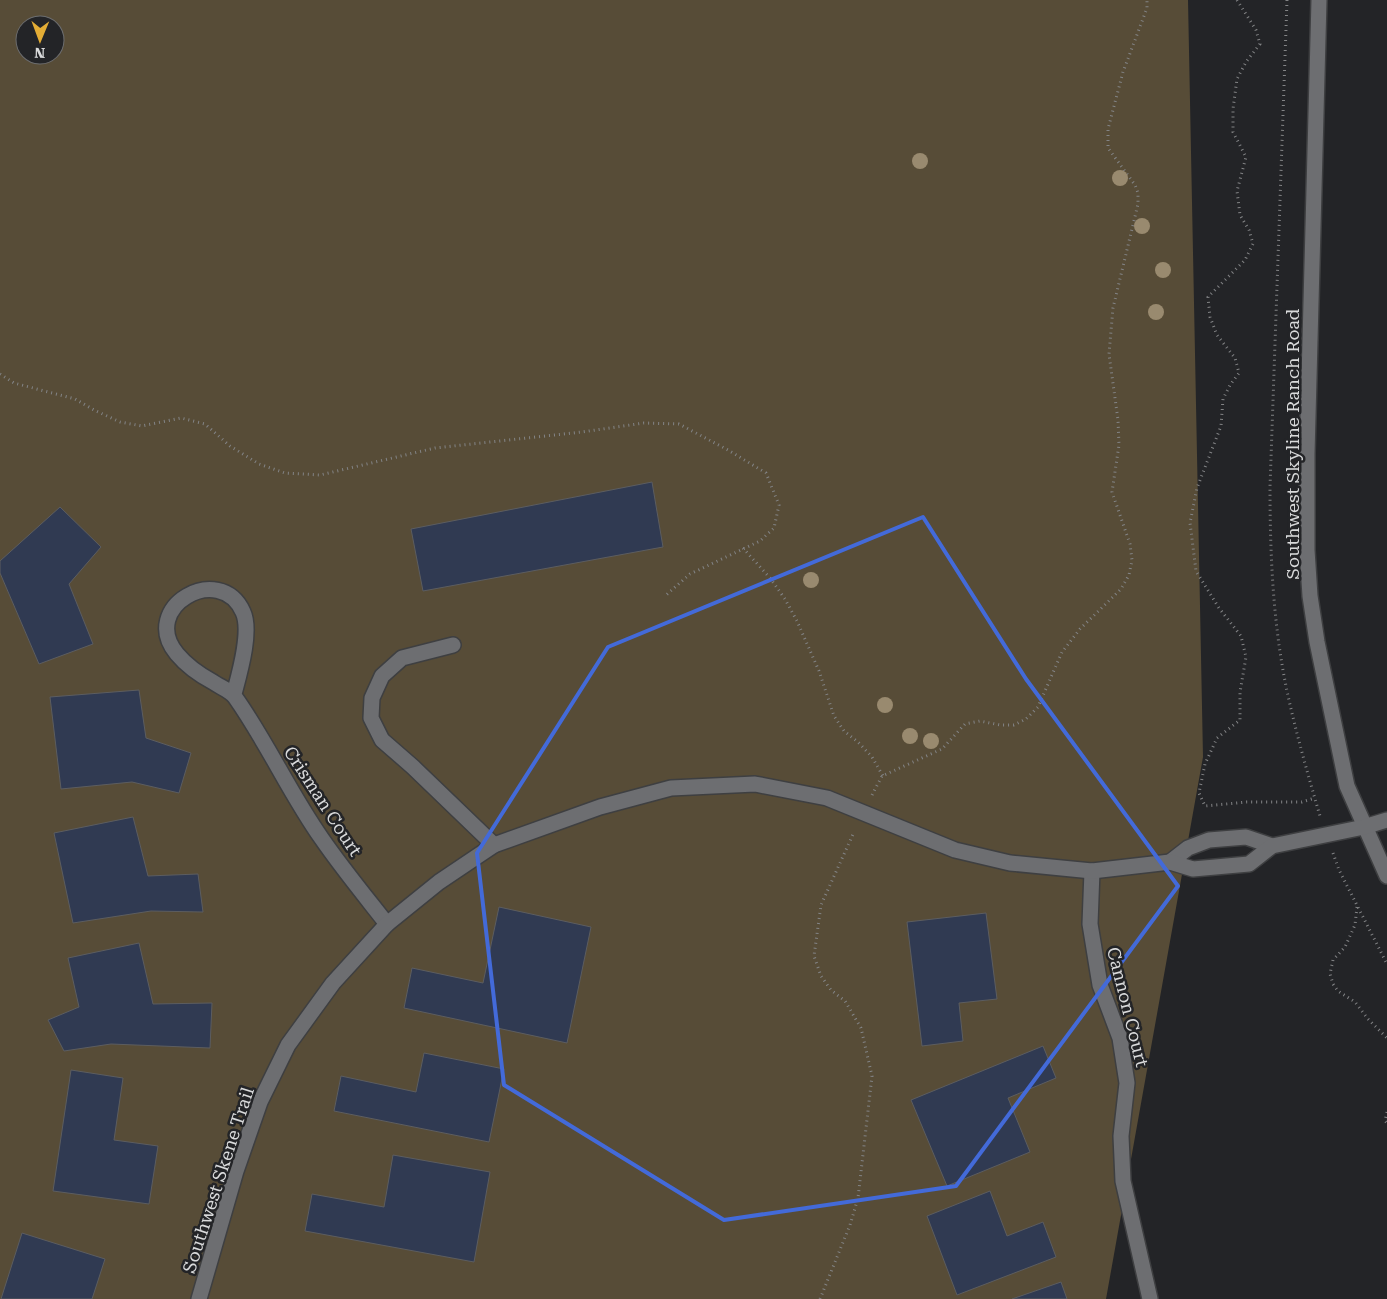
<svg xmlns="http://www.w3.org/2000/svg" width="1387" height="1299" font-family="'Roboto Serif',serif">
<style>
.green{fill:#574c37;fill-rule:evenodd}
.building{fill:#303a52;stroke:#5c5d60}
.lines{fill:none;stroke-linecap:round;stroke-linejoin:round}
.minor-casing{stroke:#3e3f41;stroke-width:18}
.path{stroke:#838486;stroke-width:3;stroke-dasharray:1 4;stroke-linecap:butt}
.minor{stroke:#6d6e71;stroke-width:15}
.tree{fill:#998a6f}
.marked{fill:none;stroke:#436ad9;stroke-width:4;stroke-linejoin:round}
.labels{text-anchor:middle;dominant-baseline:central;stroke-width:5;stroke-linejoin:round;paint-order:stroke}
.street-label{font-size:18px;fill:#d9dadb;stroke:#232427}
</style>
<rect width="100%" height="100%" fill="#232427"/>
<path class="green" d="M0 0H1188L1203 757 1106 1299H0ZM25 25H55V55H25Z"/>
<g class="building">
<path d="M652 482 663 547 423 591 411 529Z"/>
<path d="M60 507 101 547 69 584 93 644 39 664 0 573V561Z"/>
<path d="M139 690 146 738 191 753 179 793 132 782 61 789 50 697Z"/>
<path d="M133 817 148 876 198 874 203 912 151 911 73 923 54 833Z"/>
<path d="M499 907 591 927 567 1043 404 1008 412 968 483 983Z"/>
<path d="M986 913 997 999 959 1003 963 1041 922 1046 907 922Z"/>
<path d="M139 943 153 1004 212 1003 210 1048 111 1044 64 1051 48 1020 79 1007 68 958Z"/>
<path d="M1043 1046 1056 1078 1008 1098 1030 1152 947 1186 911 1100Z"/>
<path d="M424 1053 504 1069 489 1142 334 1111 341 1076 416 1092Z"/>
<path d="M71 1070 123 1078 114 1140 158 1146 149 1204 53 1191Z"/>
<path d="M393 1155 490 1172 474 1262 305 1231 312 1194 384 1207Z"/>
<path d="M990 1191 1007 1236 1043 1222 1056 1257 957 1295 927 1216Z"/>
<path d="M22 1233 105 1259 92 1299H1Z"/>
<path d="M1061 1282 1067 1299H1012Z"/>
</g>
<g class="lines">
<defs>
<g id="minor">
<path d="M1319 0 1307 454V550L1310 596 1317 642 1347 786 1387 876"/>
<path d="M453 645 402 658 382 676 372 698 371 718 382 740 413 767 494 845"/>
<path d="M234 694C239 675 252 631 243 612 220 561 138 607 177 654 187 666 200 675 213 682 220 687 230 690 235 697 267 742 290 794 322 839 342 868 365 896 387 924"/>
<path d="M1170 862 1188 848 1209 840 1246 837 1272 846"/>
<path d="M1092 871 1090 924 1100 985 1120 1038 1127 1083 1121 1136 1123 1181 1150 1299"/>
<path d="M199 1299 236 1171 260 1102 288 1045 333 983 387 924 439 882 494 845 600 807 671 788 755 784 827 798 955 850 1010 863 1092 871 1170 862 1193 869 1249 864 1272 846 1364 827 1387 820"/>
</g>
</defs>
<use href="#minor" class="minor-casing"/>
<g class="path">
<path d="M1237 0 1256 30 1260 44 1246 62 1237 79 1233 109V132L1246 157 1237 191 1240 215 1249 230 1253 244 1245 260 1208 297 1210 317 1217 335 1235 358 1239 373 1230 385 1223 399 1221 426 1197 488 1190 523 1196 571 1219 608 1241 636 1246 657 1240 692V720L1217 738 1205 764 1199 793 1205 806 1247 802H1302L1315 798"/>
<path d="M1287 0 1270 487C1270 555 1273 624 1287 691 1296 733 1308 775 1320 816"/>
<path d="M0 374 14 383 75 399 94 410 120 422 142 426 181 418 205 424 230 446 259 464 285 473 320 475 435 448 582 432 644 423 679 424 728 450 766 473 779 505 774 528 760 541 690 574 665 596"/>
<path d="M743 548 770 578 785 599 797 621 819 671 834 716 844 731 858 742 872 757 883 776"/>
<path d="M872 795 882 776 942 749 965 724 980 721 1000 725H1014L1026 719 1038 707 1062 652 1080 629 1121 589 1129 575 1132 560 1130 544 1112 492 1119 445 1118 420 1109 354 1113 308 1138 204V193L1135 185 1108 148V129L1123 72 1147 8V0"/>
<path d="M1333 853 1339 870 1387 964"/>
<path d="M1357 907 1355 925 1345 947 1333 960 1330 974 1333 984 1338 991 1355 1002 1368 1019 1387 1038"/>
<path d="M1387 1112 1385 1121 1387 1123"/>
<path d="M820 1299 850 1225 858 1198 872 1076 861 1028 845 1001 831 990 821 976 814 956 821 905 854 832"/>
</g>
<use href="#minor" class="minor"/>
</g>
<g class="tree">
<circle cx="920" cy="161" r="8"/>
<circle cx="1120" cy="178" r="8"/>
<circle cx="1142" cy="226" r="8"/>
<circle cx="1163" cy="270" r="8"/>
<circle cx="1156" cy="312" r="8"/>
<circle cx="811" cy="580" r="8"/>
<circle cx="885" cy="705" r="8"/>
<circle cx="910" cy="736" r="8"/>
<circle cx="931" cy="741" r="8"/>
</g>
<path class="marked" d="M923 517 1026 679 1178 886 956 1186 724 1220 504 1085 477 853 608 647Z"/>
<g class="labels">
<g class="street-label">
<text transform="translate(1292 444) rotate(-90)">Southwest Skyline Ranch Road</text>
<text transform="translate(323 801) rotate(57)">Crisman Court</text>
<text transform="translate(1128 1007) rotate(76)">Cannon Court</text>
<text transform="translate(218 1180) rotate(-72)">Southwest Skene Trail</text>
</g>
</g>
<g transform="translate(40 40) rotate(181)"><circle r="24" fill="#232427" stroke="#6c6d6f"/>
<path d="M0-4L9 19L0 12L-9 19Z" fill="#e4ad35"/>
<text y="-8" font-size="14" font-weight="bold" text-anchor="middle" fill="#d9dadb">N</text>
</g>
</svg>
